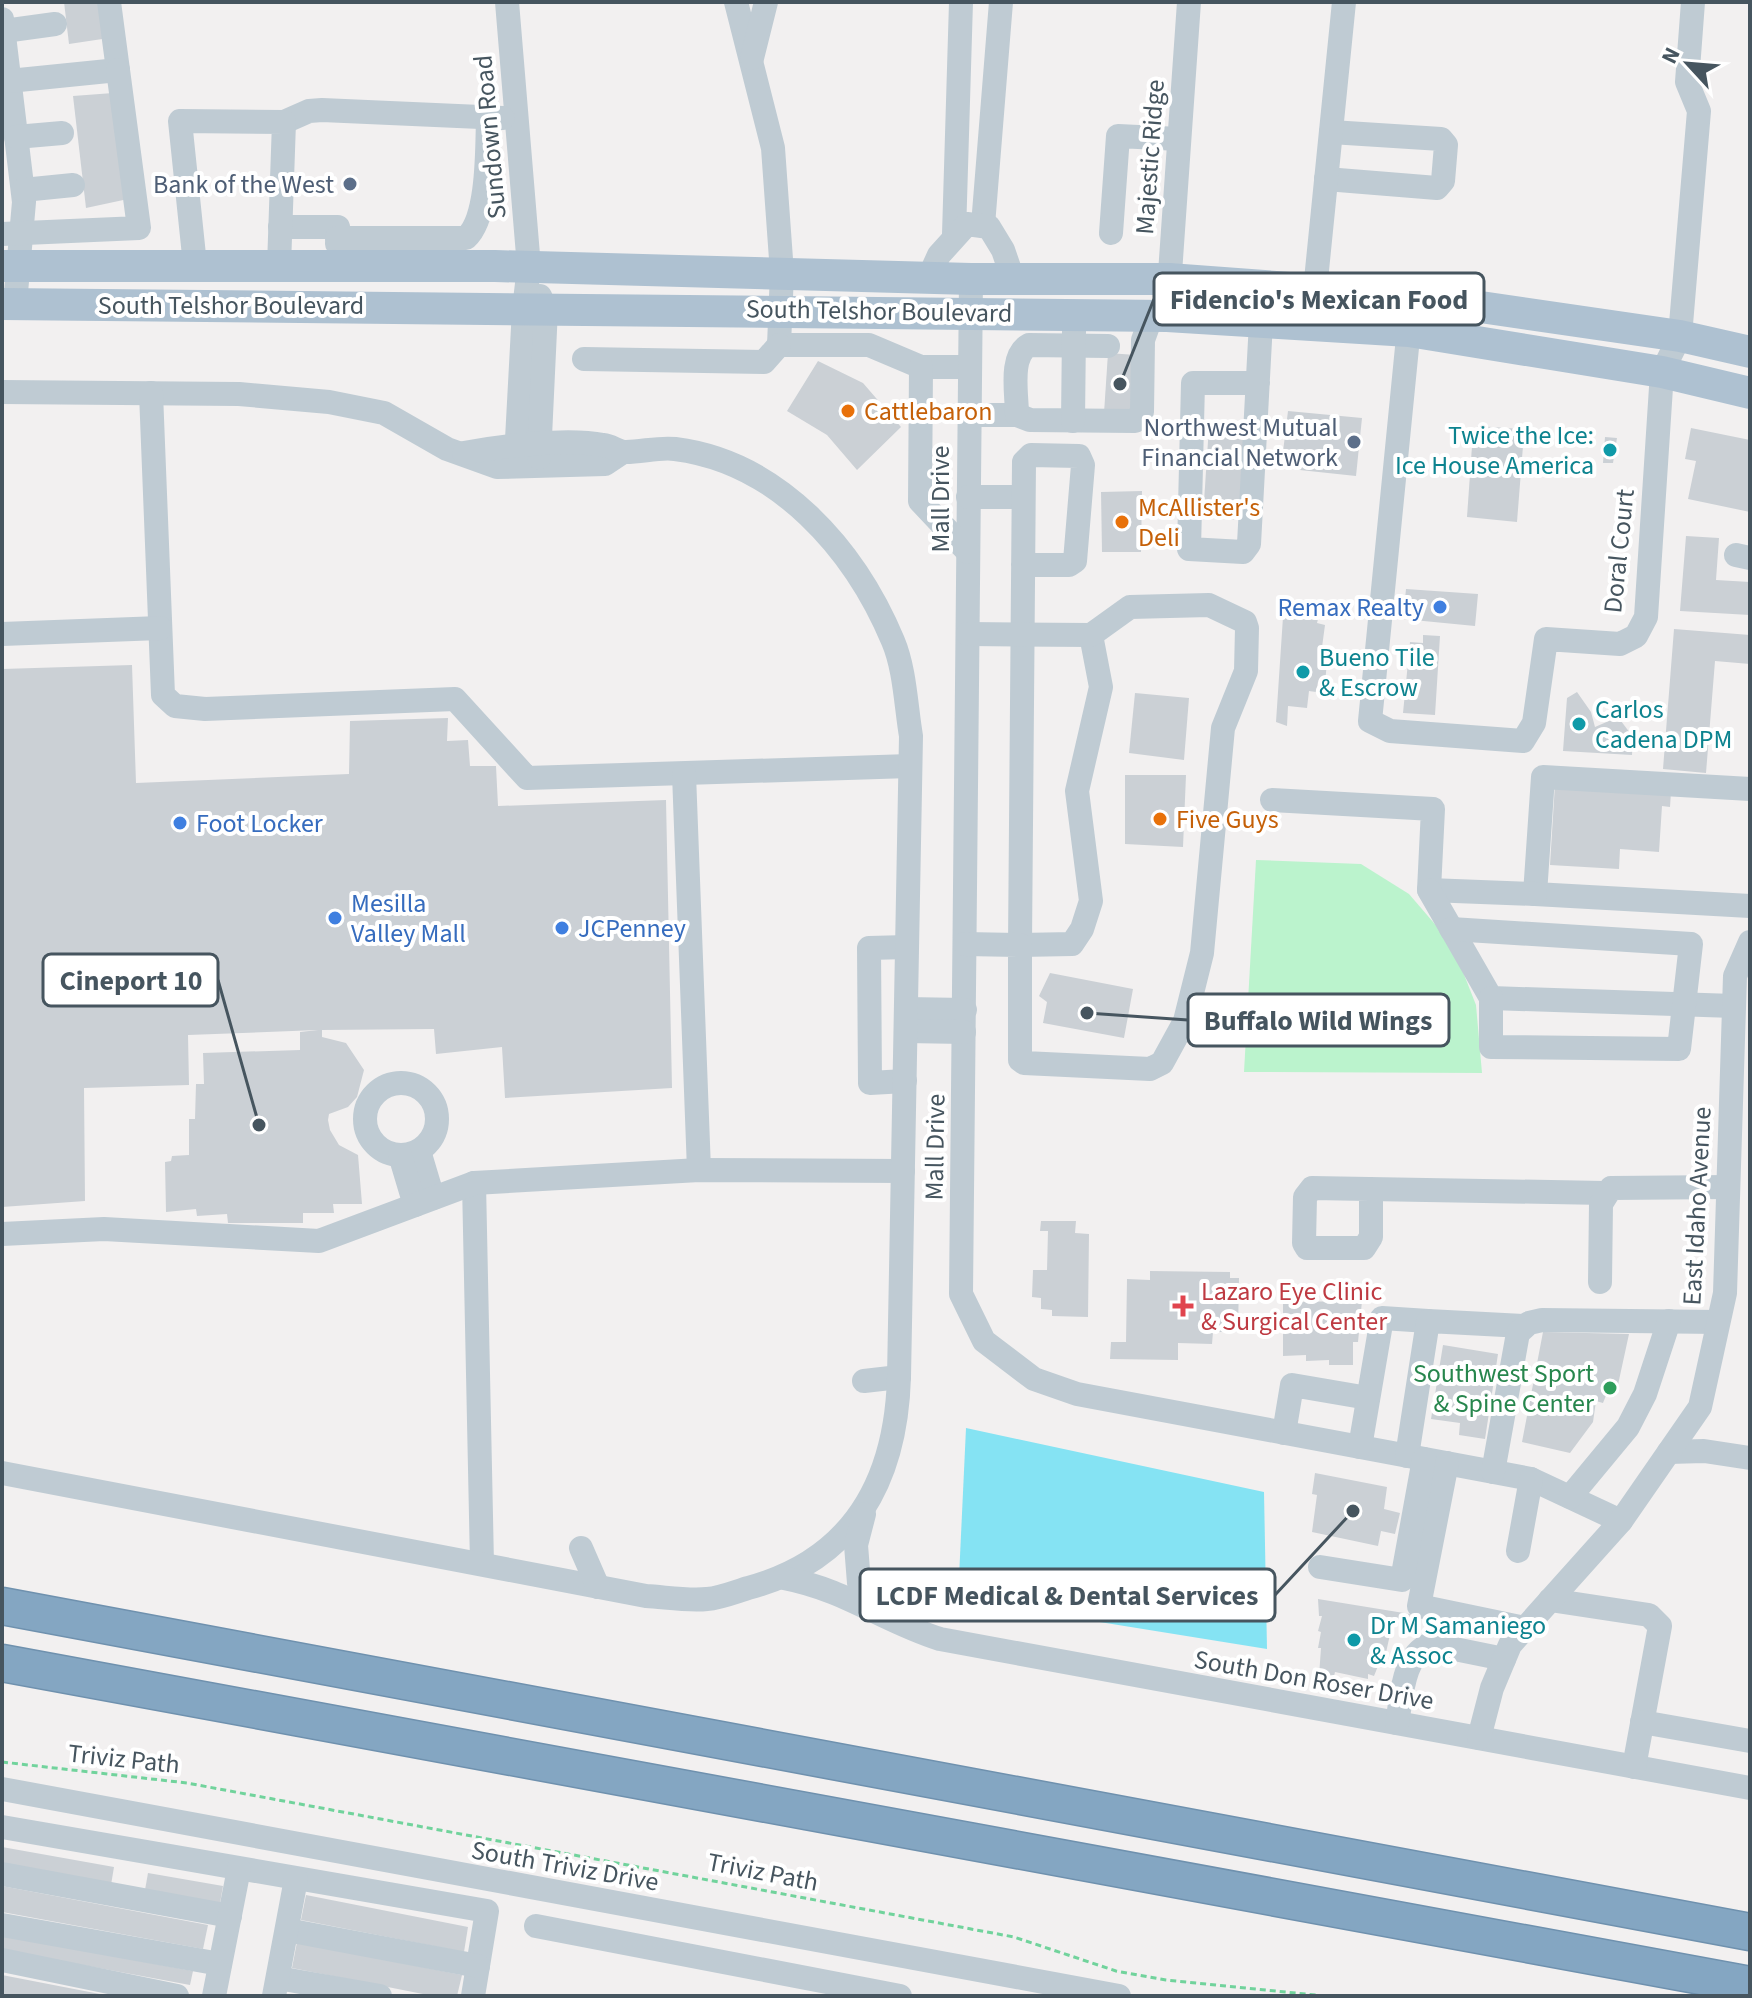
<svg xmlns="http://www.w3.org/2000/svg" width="1752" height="1998" font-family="'Source Sans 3',sans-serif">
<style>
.green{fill:#bbf3cd}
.water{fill:#85e3f3}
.building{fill:#cbd0d5}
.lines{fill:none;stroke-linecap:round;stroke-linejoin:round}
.highway-casing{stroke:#6f91ae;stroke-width:39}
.path{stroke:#71d39c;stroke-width:3;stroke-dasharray:6 4;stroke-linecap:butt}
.minor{stroke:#bfcbd3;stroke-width:24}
.major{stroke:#aec1d1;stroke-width:32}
.highway{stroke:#84a6c2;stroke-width:36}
.service-dot{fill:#5c6f8a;stroke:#fff;stroke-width:3}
.food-dot{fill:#e8710a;stroke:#fff;stroke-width:3}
.culture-dot{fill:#0f9aa8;stroke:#fff;stroke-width:3}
.shop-dot{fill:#3f7fe0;stroke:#fff;stroke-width:3}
.health-dot{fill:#e0444e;stroke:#fff;stroke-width:3}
.leisure-dot{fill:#2e9e5b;stroke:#fff;stroke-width:3}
.labels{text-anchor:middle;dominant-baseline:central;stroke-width:8;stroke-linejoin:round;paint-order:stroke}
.street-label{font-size:26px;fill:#46555f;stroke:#fff}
.service-label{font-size:26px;fill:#4e5e75;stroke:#fff;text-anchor:end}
.food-label{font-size:26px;fill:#c56008;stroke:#fff;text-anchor:start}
.culture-label{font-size:26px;fill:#0d838f;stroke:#fff;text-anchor:start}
.shop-label{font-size:26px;fill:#366cbe;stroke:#fff;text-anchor:start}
.health-label{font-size:26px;fill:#be3a42;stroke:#fff;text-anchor:start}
.leisure-label{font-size:26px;fill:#27864d;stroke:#fff;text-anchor:end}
.leader{fill:none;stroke:#46555f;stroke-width:3}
.callout-dot{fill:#46555f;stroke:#fff;stroke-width:3}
.callout{fill:#fff;stroke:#46555f;stroke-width:3}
.callout-label{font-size:28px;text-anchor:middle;font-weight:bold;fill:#46555f}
</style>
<rect width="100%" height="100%" fill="#f2f0f0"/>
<path class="green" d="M1256 860 1361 864 1409 894 1452 944 1476 1005 1482 1073 1244 1072Z"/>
<path class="water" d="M966 1428 1264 1492 1267 1649 958 1599Z"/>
<g class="building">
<path d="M64 2H104L109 38 69 44Z"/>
<path d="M113 93 128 199 86 208 73 96Z"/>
<path d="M1108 353 1136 355 1132 414 1104 413Z"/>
<path d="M818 361 863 383 901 427 857 470 827 435 787 411Z"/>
<path d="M1288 411 1362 418 1356 476 1281 468Z"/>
<path d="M1209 426 1245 429 1239 520 1203 517Z"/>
<path d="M1478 426 1520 429 1524 433 1517 522 1467 517 1473 432Z"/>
<path d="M1691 428 1750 440V512L1688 499 1696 461 1685 459Z"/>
<path d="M1605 437 1617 438 1613 463H1603Z"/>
<path d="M1142 491 1141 552H1102L1101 492Z"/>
<path d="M1686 536 1719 538 1716 580 1750 582V615L1680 611Z"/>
<path d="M1406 589 1478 594 1475 626 1403 619Z"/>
<path d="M1284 602 1322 603 1317 623 1325 625 1320 662 1327 661 1325 684 1318 682 1316 692 1309 691 1307 708 1288 706 1287 726 1276 722Z"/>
<path d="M1674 629 1750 635V664L1715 661 1706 773 1663 769Z"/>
<path d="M1423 635 1440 636 1435 715 1403 713 1410 642 1423 643Z"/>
<path d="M132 665 136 783 349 774 350 721 448 718 447 741 468 740 470 766H496L498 806 666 800 672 1088 505 1098 502 1047 436 1054 434 1029 322 1030V1037L346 1043 364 1070 357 1097 348 1107 329 1114 328 1120 330 1130 339 1145 358 1155 362 1204H333L334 1213H303V1223H228L227 1214 197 1216 196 1209 166 1212 165 1162 171 1161 172 1156 189 1155V1119H195L196 1084H204L203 1053 300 1050V1032L318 1030 188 1035 189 1085 84 1088 85 1201 2 1207V669Z"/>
<path d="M1577 692 1591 712 1595 727 1618 717 1633 737 1632 755 1563 751 1567 698Z"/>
<path d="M1135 693 1189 698 1184 760 1129 753Z"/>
<path d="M1125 775H1186L1183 847 1125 844Z"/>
<path d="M1555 784 1671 792 1670 807 1662 806 1659 852 1620 849 1619 869 1550 865Z"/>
<path d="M1050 973 1133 989 1124 1038 1043 1023 1047 1002 1039 996Z"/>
<path d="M1041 1221H1076L1075 1233 1089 1234 1088 1317 1052 1316V1310L1041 1309V1298L1032 1297 1033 1270H1047L1048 1231H1040Z"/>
<path d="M1150 1271 1230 1272V1278H1239L1238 1332H1213L1212 1344 1178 1343V1360L1110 1359 1111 1342H1126L1127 1279 1150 1280Z"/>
<path d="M1362 1301 1358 1342H1353V1365H1329V1360L1306 1361V1355L1283 1356V1302Z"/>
<path d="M1543 1332 1629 1334 1616 1394 1607 1393 1603 1403 1596 1401 1593 1422 1570 1453 1522 1442Z"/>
<path d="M1443 1345 1498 1354 1485 1439 1459 1435 1460 1423 1431 1419Z"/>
<path d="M1315 1473 1387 1487 1384 1509 1400 1513 1395 1534 1381 1531 1378 1546 1312 1532 1317 1495 1312 1494Z"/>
<path d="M1318 1599 1410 1614 1408 1625 1389 1622 1391 1630 1385 1657 1382 1656 1374 1676 1368 1674V1679L1335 1672 1333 1680 1319 1676 1321 1648H1318L1321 1632 1318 1631 1322 1616H1319Z"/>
<path d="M2 1847 114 1867 111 1885 2 1865Z"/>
<path d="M148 1873 223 1886 220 1903 145 1890Z"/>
<path d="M2 1886 208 1925 203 1949 2 1912Z"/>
<path d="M306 1895 468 1927 464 1952 301 1920Z"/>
<path d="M2 1935 193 1971 190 1985 2 1950Z"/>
<path d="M297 1942 462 1975 457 1996H433L292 1968Z"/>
<path d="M2 1975 105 1995V1996H2Z"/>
</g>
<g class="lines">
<defs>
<g id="highway">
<path d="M2 1606 1750 1932"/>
<path d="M2 1663 1750 1985"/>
</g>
</defs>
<use href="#highway" class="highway-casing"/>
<path class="path" d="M2 1762 187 1783 1014 1937 1116 1971 1166 1980 1325 1996"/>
<g class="minor">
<path d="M507 2 529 267 524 309 516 458"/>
<path d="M736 2 773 148 782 273 779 345H869L921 367H969"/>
<path d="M2 19 24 202 15 304"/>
<path d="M4 31 55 24"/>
<path d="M752 58 766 2"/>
<path d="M9 81 118 70 109 2"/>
<path d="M284 122 309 111 322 110 503 118"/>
<path d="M16 137 62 133"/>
<path d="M1326 179 1437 188 1443 181 1446 145 1441 139 1331 132"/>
<path d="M23 190 73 185"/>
<path d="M983 225 1001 2"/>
<path d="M280 227H338L337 244"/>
<path d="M1111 233 1118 136 1179 139"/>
<path d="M2 234 139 228 118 70"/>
<path d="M954 234 961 2"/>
<path d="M337 238H466C489 218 487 147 488 117"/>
<path d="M195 265 180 121 284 122 279 266"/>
<path d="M929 277 939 255 967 224 989 227 1003 250 1013 279"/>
<path d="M971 279 961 1294 984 1341 1034 1379 1077 1394 1531 1479 1621 1521"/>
<path d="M1315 290 1344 2"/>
<path d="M1412 297 1370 721 1390 731 1523 741 1534 723 1546 639 1620 644 1636 636 1646 617 1662 372 1680 336 1699 111 1687 82 1693 2"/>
<path d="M1167 316 1189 2"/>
<path d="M584 359 764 362 779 345"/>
<path d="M921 367 920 501 968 552"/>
<path d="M1258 383H1193L1189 549 1243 552 1249 544 1261 322"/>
<path d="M2 392 239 394 329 402 384 413 447 449 497 467 605 464 623 452"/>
<path d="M151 393 163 695 175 706 205 709 455 699 527 778 910 766"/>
<path d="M969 415H1017L1030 420 1135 421 1142 412 1143 340 1152 315"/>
<path d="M1017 415C1017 394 1009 356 1029 345L1108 346"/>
<path d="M1073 421 1074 331"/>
<path d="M539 458 546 309 540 296"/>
<path d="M968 497H1023"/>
<path d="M1736 555 1750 558"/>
<path d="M1023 565H1069L1075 561 1083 465 1079 456 1031 455 1024 462 1020 945 1072 944 1082 929 1091 901 1077 791 1101 687 1091 635"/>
<path d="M2 634 160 628"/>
<path d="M684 774 699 1170"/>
<path d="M1750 789 1543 777 1535 894 1750 906"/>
<path d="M1272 800 1433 809 1429 890 1535 894"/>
<path d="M1429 890 1491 998 1734 1006"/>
<path d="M1451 929 1691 944 1679 1049 1491 1047V998"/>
<path d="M965 944 1020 945V1060L1024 1063 1150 1069 1162 1063 1185 1021 1202 953 1223 728 1246 671 1247 628 1245 622 1209 605 1130 607 1091 635 968 634"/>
<path d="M906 1009 965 1010"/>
<path d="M906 1031 964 1032"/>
<path d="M905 1081 870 1083 869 948 907 947"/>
<circle cx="401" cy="1119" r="36"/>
<path d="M419 1151 433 1198"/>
<path d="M400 1155 415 1205"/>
<path d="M474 1183 482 1564"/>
<path d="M1371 1189V1237L1364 1248H1307L1304 1243 1305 1197 1312 1188 1605 1193"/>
<path d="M2 1234 104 1229 319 1241 474 1183 699 1170 903 1171"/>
<path d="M1600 1282 1601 1204 1611 1188 1728 1187"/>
<path d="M864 1381 899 1377"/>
<path d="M1284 1433 1292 1385 1368 1398"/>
<path d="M1360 1447 1382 1318 1428 1321"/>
<path d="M1669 1452 1704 1451 1750 1458"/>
<path d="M1407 1456 1428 1321 1523 1326"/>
<path d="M1447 1463 1419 1606 1525 1628"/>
<path d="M1493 1472 1518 1333 1529 1323 1542 1320 1718 1322"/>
<path d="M2 1473 646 1596C665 1597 687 1601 707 1599 720 1598 735 1592 748 1588 853 1560 896 1481 899 1377L911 736C906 707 905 669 893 641 855 550 779 462 675 449 659 447 642 452 626 452 618 452 612 446 603 445 567 438 501 446 464 453"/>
<path d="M1570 1497 1628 1427 1645 1394 1669 1321"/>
<path d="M581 1548 598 1587"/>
<path d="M1518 1551 1531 1479"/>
<path d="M1320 1567 1402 1580 1424 1459"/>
<path d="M784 1578C846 1590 883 1621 940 1639L1750 1788"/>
<path d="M859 1583 856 1545 864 1514"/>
<path d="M1550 1600 1649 1615 1660 1626 1634 1767"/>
<path d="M1642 1722 1750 1741"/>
<path d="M1397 1723C1402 1697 1402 1656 1430 1644L1504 1659"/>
<path d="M1479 1738 1492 1688 1510 1645 1621 1521 1700 1407 1725 1293 1735 976 1750 942"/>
<path d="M2 1789 1119 1996"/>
<path d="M2 1827 487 1911 473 1996"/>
<path d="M2 1874 230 1916"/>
<path d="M2 1925 220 1964"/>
<path d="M536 1926 900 1996"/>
<path d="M287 1930 478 1966"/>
<path d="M2 1960 177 1996"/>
<path d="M278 1978 380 1996"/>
<path d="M214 1996 239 1869"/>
<path d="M274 1996 296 1879"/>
</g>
<g class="major">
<path d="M2 266H495L971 279H1169L1412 297 1680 336 1750 352"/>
<path d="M2 304 1167 316 1409 331 1662 372 1750 393"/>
</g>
<use href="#highway" class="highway"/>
</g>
<g class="service-dot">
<circle cx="350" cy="184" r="8"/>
<circle cx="1354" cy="442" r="8"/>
</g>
<g class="food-dot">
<circle cx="848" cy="411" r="8"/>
<circle cx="1122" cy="522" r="8"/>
<circle cx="1160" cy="819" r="8"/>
</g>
<g class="culture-dot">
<circle cx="1610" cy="450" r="8"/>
<circle cx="1303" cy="672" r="8"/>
<circle cx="1579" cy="724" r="8"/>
<circle cx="1354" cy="1640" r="8"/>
</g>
<g class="shop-dot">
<circle cx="1440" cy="607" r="8"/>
<circle cx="180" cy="823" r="8"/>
<circle cx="335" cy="918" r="8"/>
<circle cx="562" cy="928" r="8"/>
</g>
<path class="health-dot" d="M1179 1294h8v8h8v8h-8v8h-8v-8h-8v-8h8z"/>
<circle class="leisure-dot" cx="1610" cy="1388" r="8"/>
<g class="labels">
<g class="street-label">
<text transform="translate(490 137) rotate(-95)">Sundown Road</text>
<text transform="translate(1150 157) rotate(-86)">Majestic Ridge</text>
<text x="231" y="305">South Telshor Boulevard</text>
<text transform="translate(879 311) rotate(1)">South Telshor Boulevard</text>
<text transform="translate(940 499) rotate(-90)">Mall Drive</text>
<text transform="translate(1619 551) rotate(-84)">Doral Court</text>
<text transform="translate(935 1147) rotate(-89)">Mall Drive</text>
<text transform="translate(1697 1206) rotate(-87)">East Idaho Avenue</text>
<text transform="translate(1314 1680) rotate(10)">South Don Roser Drive</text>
<text transform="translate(124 1759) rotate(6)">Triviz Path</text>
<text transform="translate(565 1866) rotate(10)">South Triviz Drive</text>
<text transform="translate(763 1872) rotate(11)">Triviz Path</text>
</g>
<g class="service-label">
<text x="334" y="184">Bank of the West</text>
<text x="1338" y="427">Northwest Mutual<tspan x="1338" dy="30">Financial Network</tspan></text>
</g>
<g class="food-label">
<text x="864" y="411">Cattlebaron</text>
<text x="1138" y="507">McAllister's<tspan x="1138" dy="30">Deli</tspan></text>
<text x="1176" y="819">Five Guys</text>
</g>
<g class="culture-label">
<text x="1594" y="435" text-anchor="end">Twice the Ice:<tspan x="1594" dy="30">Ice House America</tspan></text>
<text x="1319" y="657">Bueno Tile<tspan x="1319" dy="30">&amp; Escrow</tspan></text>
<text x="1595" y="709">Carlos<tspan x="1595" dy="30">Cadena DPM</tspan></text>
<text x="1370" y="1625">Dr M Samaniego<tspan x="1370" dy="30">&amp; Assoc</tspan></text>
</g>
<g class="shop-label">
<text x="1424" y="607" text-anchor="end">Remax Realty</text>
<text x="196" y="823">Foot Locker</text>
<text x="351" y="903">Mesilla<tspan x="351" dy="30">Valley Mall</tspan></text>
<text x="578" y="928">JCPenney</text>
</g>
<g class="health-label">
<text x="1201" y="1291">Lazaro Eye Clinic<tspan x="1201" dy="30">&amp; Surgical Center</tspan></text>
</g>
<g class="leisure-label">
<text x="1594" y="1373">Southwest Sport<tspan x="1594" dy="30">&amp; Spine Center</tspan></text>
</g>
</g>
<path class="leader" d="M1120 384L1154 299M259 1125L218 980M1087 1013L1188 1020M1353 1511L1275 1595"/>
<g class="callout-dot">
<circle cx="1120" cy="384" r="8"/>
<circle cx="259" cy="1125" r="8"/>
<circle cx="1087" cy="1013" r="8"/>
<circle cx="1353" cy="1511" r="8"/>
</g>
<g class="callout">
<rect x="1154" y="273" width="330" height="52" rx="8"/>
<rect x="43" y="954" width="175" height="52" rx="8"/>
<rect x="1188" y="994" width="261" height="52" rx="8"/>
<rect x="860" y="1569" width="415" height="52" rx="8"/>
</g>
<g class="callout-label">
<text x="1319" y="309">Fidencio's Mexican Food</text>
<text x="131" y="990">Cineport 10</text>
<text x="1318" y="1030">Buffalo Wild Wings</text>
<text x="1067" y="1605">LCDF Medical &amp; Dental Services</text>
</g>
<rect width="1752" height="1998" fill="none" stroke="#46555f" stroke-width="8"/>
<g transform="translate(1688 64) rotate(296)" stroke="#ffffff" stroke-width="6" paint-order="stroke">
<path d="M0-6L14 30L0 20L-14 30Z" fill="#46555f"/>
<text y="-12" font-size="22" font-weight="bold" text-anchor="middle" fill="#46555f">N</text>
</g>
</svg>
